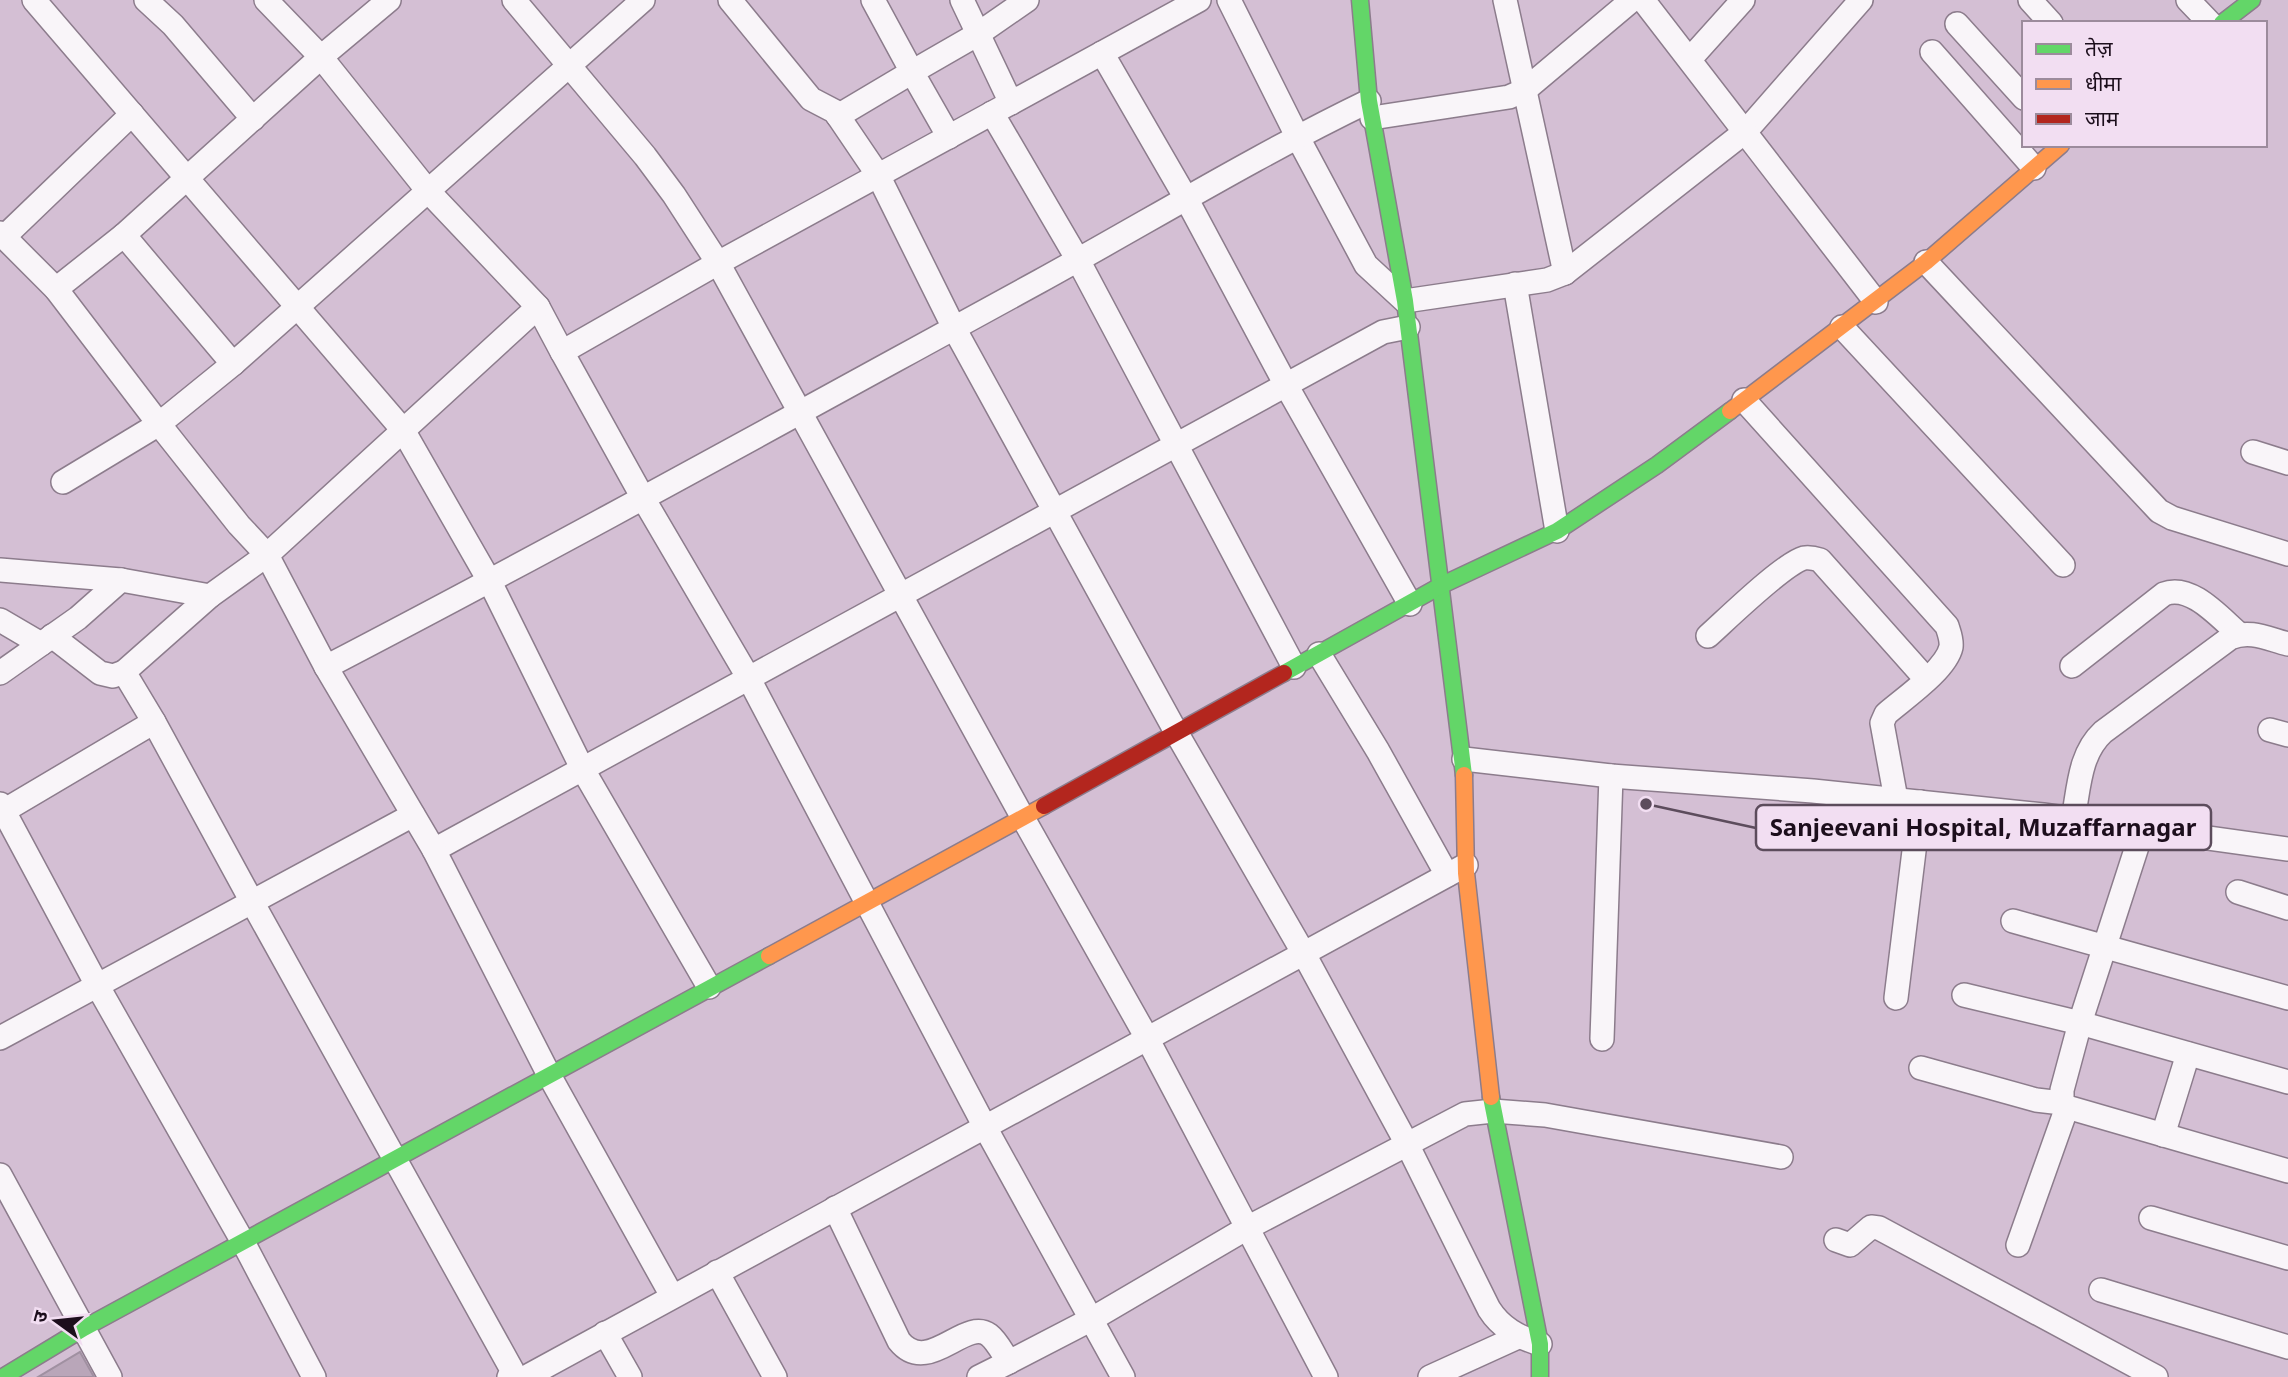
<svg xmlns="http://www.w3.org/2000/svg" width="2288" height="1377" font-family="'Noto Sans','Noto Sans Devanagari',sans-serif">
<style>
.building{fill:#b9a6b9;stroke:#a090a1;stroke-width:2}
.lines{fill:none;stroke-linecap:round;stroke-linejoin:round}
.street-casing{stroke:#8c7c8c;stroke-width:26}
.fast-casing{stroke:#8c7c8c;stroke-width:19}
.slow-casing{stroke:#8c7c8c;stroke-width:19}
.jam-casing{stroke:#8c7c8c;stroke-width:19}
.street{stroke:#f9f5f9;stroke-width:23}
.fast{stroke:#63d668;stroke-width:16}
.slow{stroke:#ff974d;stroke-width:16}
.jam{stroke:#b3261e;stroke-width:16}
.leader{fill:none;stroke:#5c4c5c;stroke-width:2.5}
.callout-dot{fill:#5c4c5c;stroke:#f2def2;stroke-width:2.5}
.callout{fill:#f2def2;stroke:#5c4c5c;stroke-width:2.5}
.callout-label{font-size:24px;text-anchor:middle;font-weight:bold;fill:#1c0e1c}
</style>
<rect width="100%" height="100%" fill="#d4bfd4"/>
<path class="building" d="M80 1352 94 1377H38Z"/>
<g class="lines">
<defs>
<g id="street">
<path d="M34 0 403 430 490 582 582 768 709 987"/>
<path d="M146 0 173 25 253 119"/>
<path d="M266 0 321 57 428 191 538 307 562 352"/>
<path d="M389 0 321 57 124 235 233 364 643 0"/>
<path d="M514 0 645 156 674 195 718 263 1023 818 1147 1038 1326 1377"/>
<path d="M730 0 811 99 834 111 838 116 878 175 954 328 1176 732 1304 954 1407 1144 1489 1309C1501 1328 1518 1337 1540 1344"/>
<path d="M962 0 1011 103"/>
<path d="M1229 0 1297 136 1366 265 1405 301 1547 280 1565 273 1746 131 1861 0"/>
<path d="M1505 0 1565 273"/>
<path d="M1643 0 1876 302"/>
<path d="M2030 0 2051 23"/>
<path d="M2188 0 2210 23"/>
<path d="M1957 24 2024 98"/>
<path d="M1932 52 2034 168"/>
<path d="M1102 53 1187 200 1286 385 1410 604"/>
<path d="M1690 59 1743 0"/>
<path d="M1369 101C1257 155 1149 221 1040 281 802 411 566 542 326 667L434 850 1383 332 1408 327"/>
<path d="M992 113 1078 260 1294 667"/>
<path d="M838 116 912 72 873 0"/>
<path d="M1372 118 1509 97 1525 90 1632 0"/>
<path d="M949 137 912 72 978 34 1027 0"/>
<path d="M0 233 56 289 159 424 63 482"/>
<path d="M4 237 132 114"/>
<path d="M1926 262 2159 511 2172 518 2288 554"/>
<path d="M1515 284 1557 531"/>
<path d="M56 289 124 235"/>
<path d="M1842 327 2063 565"/>
<path d="M233 364 159 424 239 525 267 555 326 667"/>
<path d="M1744 400 1947 626C1949 633 1952 639 1951 647 1946 670 1903 699 1886 714L1882 723 1896 799"/>
<path d="M2253 452 2288 463"/>
<path d="M0 570 121 580 210 596 124 672 154 722 251 900 512 1370 509 1377"/>
<path d="M210 596 267 555 538 307"/>
<path d="M0 620 41 644"/>
<path d="M52 636 100 673 113 676 124 672"/>
<path d="M1708 636C1727 619 1783 564 1804 558 1810 557 1814 558 1820 560L1926 679"/>
<path d="M1319 654 1378 751 1447 875"/>
<path d="M2072 666 2164 594C2191 583 2220 618 2239 634"/>
<path d="M0 673 78 618 121 580"/>
<path d="M2270 730 2288 735"/>
<path d="M1464 759 1611 776 1813 791 2043 815 2288 849"/>
<path d="M0 804 97 985 243 1242 314 1377"/>
<path d="M0 813 154 722"/>
<path d="M2073 819C2079 789 2079 754 2103 732L2230 638C2250 629 2268 639 2288 644"/>
<path d="M2143 828 2080 1023 2062 1090V1103L2067 1107 2288 1171"/>
<path d="M434 850 549 1075 672 1296"/>
<path d="M2238 892 2288 908"/>
<path d="M2013 921 2288 998"/>
<path d="M1964 995 2080 1023 2288 1082"/>
<path d="M1896 998 1920 802"/>
<path d="M0 1038 413 815"/>
<path d="M1602 1039 1611 776"/>
<path d="M1921 1068 2036 1100 2062 1103"/>
<path d="M2163 1135 2188 1054"/>
<path d="M0 1175 110 1377"/>
<path d="M835 1208 899 1341C928 1377 965 1317 989 1335 997 1341 1003 1354 1009 1362L1092 1319 1247 1228 1465 1114 1493 1111 1545 1115 1781 1157"/>
<path d="M2151 1218 2288 1258"/>
<path d="M1836 1240 1850 1245 1871 1227 1879 1228 2156 1377"/>
<path d="M2018 1245 2067 1107"/>
<path d="M717 1272 775 1377"/>
<path d="M2101 1290 2288 1347"/>
<path d="M605 1333 630 1377"/>
<path d="M526 1377 1466 865"/>
<path d="M979 1377 1009 1362"/>
<path d="M1123 1377 985 1127 748 677 643 498 562 352 718 263 1199 0"/>
<path d="M1430 1377 1518 1337"/>
</g>
<g id="fast">
<path d="M1360 0 1369 101 1405 301 1464 775"/>
<path d="M2222 23 2252 0"/>
<path d="M1284 673 1442 585 1557 531 1657 465 1730 411"/>
<path d="M1491 1097 1540 1344V1377"/>
<path d="M3 1377 84 1328 769 956"/>
</g>
<g id="slow">
<path d="M1730 411 1926 262 2061 145"/>
<path d="M1464 775 1466 873 1491 1097"/>
<path d="M769 956 1044 806"/>
</g>
<path id="jam" d="M1044 806 1284 673"/>
</defs>
<use href="#street" class="street-casing"/>
<use href="#fast" class="fast-casing"/>
<use href="#slow" class="slow-casing"/>
<use href="#jam" class="jam-casing"/>
<use href="#street" class="street"/>
<use href="#fast" class="fast"/>
<use href="#slow" class="slow"/>
<use href="#jam" class="jam"/>
</g>
<path class="leader" d="M1646 804L1756 828"/>
<circle class="callout-dot" cx="1646" cy="804" r="7"/>
<rect class="callout" x="1756" y="805" width="455" height="45" rx="7"/>
<g class="callout-label">
<text x="1983" y="836">Sanjeevani Hospital, Muzaffarnagar</text>
</g>
<rect x="2022" y="21" width="245" height="126" fill="#f2def2" stroke="#9c8b9c" stroke-width="2"/>
<rect x="2036" y="44" width="35" height="10" fill="#63d668" stroke="#9c8b9c" stroke-width="2"/>
<text x="2085" y="56" font-size="21" fill="#1c0e1c">तेज़</text>
<rect x="2036" y="79" width="35" height="10" fill="#ff974d" stroke="#9c8b9c" stroke-width="2"/>
<text x="2085" y="91" font-size="21" fill="#1c0e1c">धीमा</text>
<rect x="2036" y="114" width="35" height="10" fill="#b3261e" stroke="#9c8b9c" stroke-width="2"/>
<text x="2085" y="126" font-size="21" fill="#1c0e1c">जाम</text>
<g transform="translate(56 1321) rotate(285)" stroke="#f2def2" stroke-width="5" paint-order="stroke">
<path d="M0-5L12 26L0 18L-12 26Z" fill="#1c0e1c"/>
<text y="-10" font-size="19" font-weight="bold" text-anchor="middle" fill="#1c0e1c">उ</text>
</g>
</svg>
